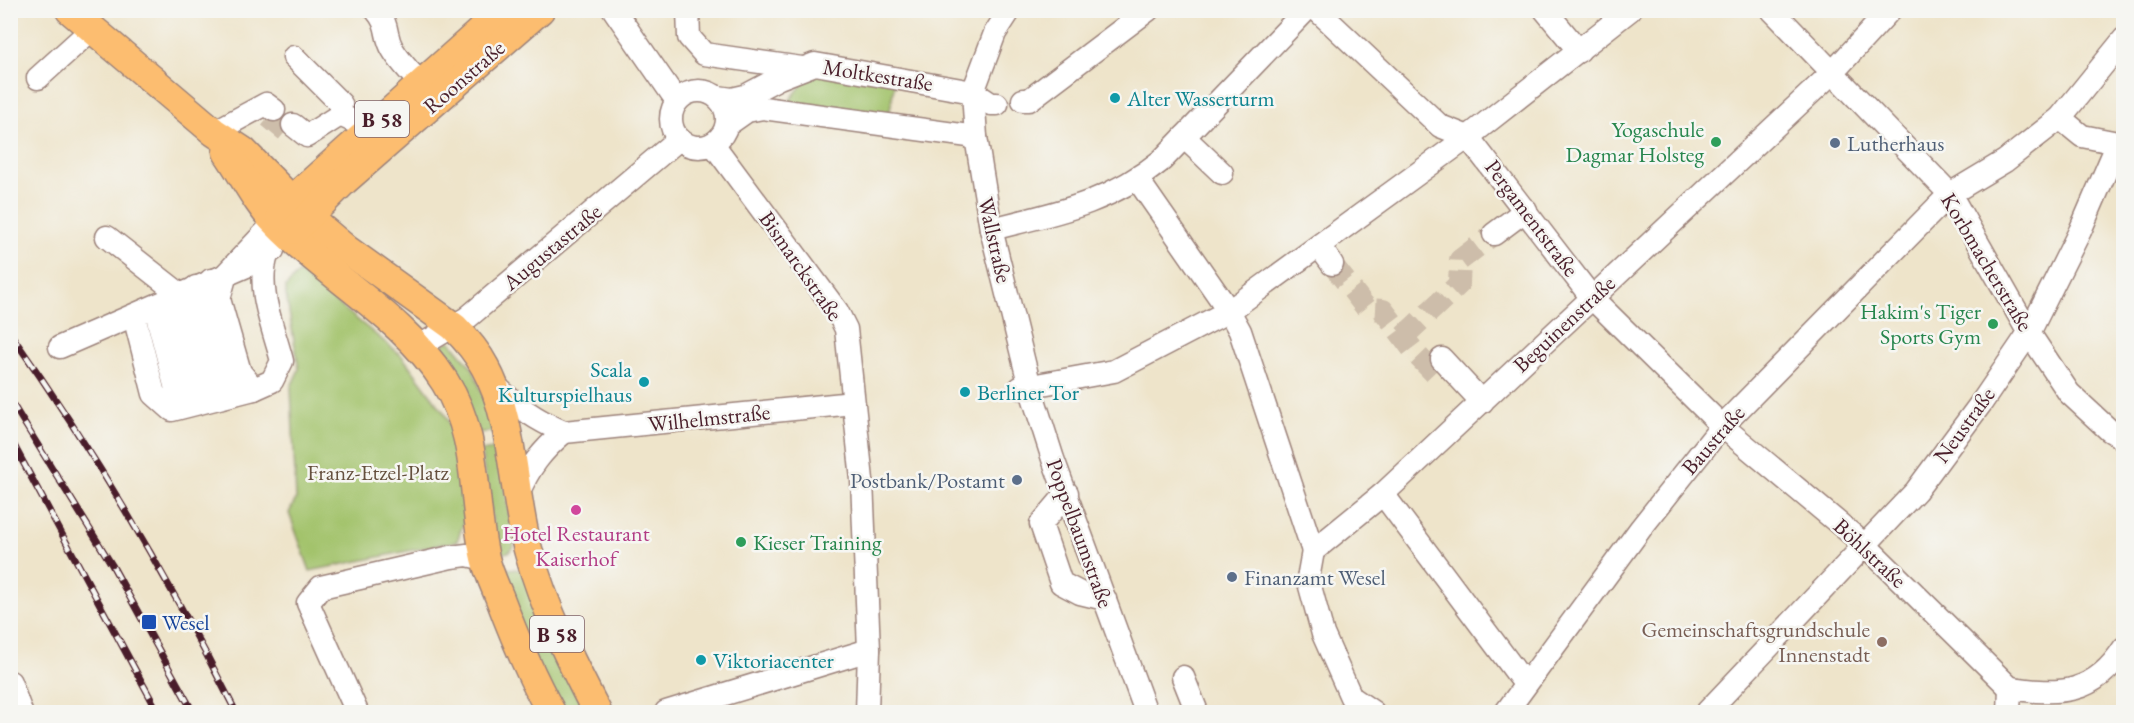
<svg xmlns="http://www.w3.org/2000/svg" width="2134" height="723" font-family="'EB Garamond',serif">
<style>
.green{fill:#a3c36c;stroke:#76714c;stroke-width:1.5}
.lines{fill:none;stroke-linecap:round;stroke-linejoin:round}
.minor-tunnel{stroke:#cdbdaa;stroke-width:22;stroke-dasharray:22 11;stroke-linecap:butt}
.minor-casing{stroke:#9c827a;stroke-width:25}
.major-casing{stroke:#9c827a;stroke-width:31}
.minor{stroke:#fff;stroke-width:22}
.major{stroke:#fcbd6f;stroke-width:28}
.rail-casing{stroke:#4a1f2b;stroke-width:7}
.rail{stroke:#f6f6f2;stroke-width:4.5;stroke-dasharray:14;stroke-linecap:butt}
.culture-dot{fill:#0f9aa8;stroke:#f6f6f2;stroke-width:2}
.leisure-dot{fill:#2e9e5b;stroke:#f6f6f2;stroke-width:2}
.service-dot{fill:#5c6f8a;stroke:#f6f6f2;stroke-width:2}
.hotel-dot{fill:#d1479c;stroke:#f6f6f2;stroke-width:2}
.transit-dot{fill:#1a4fb4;stroke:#f6f6f2;stroke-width:2}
.education-dot{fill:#8d6e63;stroke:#f6f6f2;stroke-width:2}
.labels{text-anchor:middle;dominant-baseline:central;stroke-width:5;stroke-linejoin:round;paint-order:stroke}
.shield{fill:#f6f6f2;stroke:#7e6067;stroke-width:1.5}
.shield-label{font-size:21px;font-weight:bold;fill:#4a1f2b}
.street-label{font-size:22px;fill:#4a1f2b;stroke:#f6f6f2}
.culture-label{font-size:22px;fill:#0d838f;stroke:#f6f6f2;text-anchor:start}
.leisure-label{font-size:22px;fill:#27864d;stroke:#f6f6f2;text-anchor:end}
.service-label{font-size:22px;fill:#4e5e75;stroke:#f6f6f2;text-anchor:start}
.park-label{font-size:22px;fill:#65503e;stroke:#f6f6f2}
.hotel-label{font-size:22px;fill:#b23c85;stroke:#f6f6f2}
.transit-label{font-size:22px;fill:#164399;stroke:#f6f6f2;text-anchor:start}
.education-label{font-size:22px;fill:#785e54;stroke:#f6f6f2;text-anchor:end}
</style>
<rect width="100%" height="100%" fill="#f6f6f2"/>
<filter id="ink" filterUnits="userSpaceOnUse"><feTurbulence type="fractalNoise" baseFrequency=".0167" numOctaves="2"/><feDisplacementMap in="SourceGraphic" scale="12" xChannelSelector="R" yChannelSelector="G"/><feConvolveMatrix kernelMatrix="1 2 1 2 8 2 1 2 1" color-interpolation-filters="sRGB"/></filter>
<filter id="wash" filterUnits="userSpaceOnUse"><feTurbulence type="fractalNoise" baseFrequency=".008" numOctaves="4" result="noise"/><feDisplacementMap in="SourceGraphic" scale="24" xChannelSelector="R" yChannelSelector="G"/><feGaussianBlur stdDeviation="1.35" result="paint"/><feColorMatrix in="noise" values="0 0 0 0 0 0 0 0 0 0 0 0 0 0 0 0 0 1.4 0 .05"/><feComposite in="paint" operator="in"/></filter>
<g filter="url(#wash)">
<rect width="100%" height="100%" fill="#eee4ca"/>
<g class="green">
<path d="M814 69 895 81 890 110 882 118 787 104Z"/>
<path d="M299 272 402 356 445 414 455 434 466 516 457 541 310 571 289 513 296 499 291 387 299 369 286 295V287Z"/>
<path d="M450 341 473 369 496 431 477 433 435 347Z"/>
<path d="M499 448 514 546 509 552 498 554 481 451Z"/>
<path d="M496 567 521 570 590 712H556Z"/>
</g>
</g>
<g filter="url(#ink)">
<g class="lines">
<g class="minor-tunnel">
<path d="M269 117 287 132"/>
<path d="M1332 264 1367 309 1383 310 1417 355 1439 378"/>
<path d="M1404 336 1459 284 1460 260 1494 234"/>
</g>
<defs>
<g id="minor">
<path d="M376 10C391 28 383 33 393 50 400 62 412 74 421 84"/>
<path d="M614 10 677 101"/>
<path d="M688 10 689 37 704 54 802 68"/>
<path d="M1010 10 995 33 973 92 976 137 991 229 1030 387 1053 459 1146 712"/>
<path d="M1317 10 1440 126 1468 137 1592 298 1722 426 1866 546 2010 688"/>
<path d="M1545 10 1579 51"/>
<path d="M1772 10 1950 194 2029 333 2069 393 2109 430 2124 439"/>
<path d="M294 57 341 104 340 115"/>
<path d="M38 78 92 29"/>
<circle cx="699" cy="119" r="28"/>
<path d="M718 97 732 99 745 96 779 78 815 64 973 92 991 104H997"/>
<path d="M1023 100H1029L1148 10"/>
<path d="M293 125 307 136 340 115 370 129"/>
<path d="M727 125 747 111 763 108 976 137"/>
<path d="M214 132 266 104 274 110"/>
<path d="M1184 137 1222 173"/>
<path d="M713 144 837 311 846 329 862 480 869 650 867 712"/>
<path d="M1138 180 1229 311 1240 331 1313 551"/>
<path d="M991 229C1056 213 1108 204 1162 160L1306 10"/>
<path d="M1494 234 1526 210"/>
<path d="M107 237 181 295"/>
<path d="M1319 246 1332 264"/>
<path d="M211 280 204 304 223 379 237 393"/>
<path d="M196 287 188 310 208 384 221 397"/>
<path d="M181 295 173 315 193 388 205 401"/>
<path d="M165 302 158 320 177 393 188 405"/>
<path d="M134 316 154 394 172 410 254 389 272 381 282 361C273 326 256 289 267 255"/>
<path d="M60 347 249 265 273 250"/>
<path d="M418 347 467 318 679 139"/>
<path d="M1442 359 1482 402"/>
<path d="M494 384C516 406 536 420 564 432L853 403"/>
<path d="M1020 388 1114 371 1229 311 1468 137 1630 10"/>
<path d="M254 389 240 372 219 299 226 274 275 222"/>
<path d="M1067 493 1041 524 1061 583 1080 593 1105 599"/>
<path d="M518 494C529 467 542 451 564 432"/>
<path d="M1383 494 1525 684"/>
<path d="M1183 677 1197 712"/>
<path d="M10 682 21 712"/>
<path d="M2010 688C2060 695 2094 695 2124 648"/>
<path d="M357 712 308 603 321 587 451 557 467 555 485 559"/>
<path d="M666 712 869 650"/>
<path d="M1373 712 1351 697 1323 634 1308 579 1313 551 1383 494 1833 72 1890 10"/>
<path d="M1506 712 1641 528 1722 426 1950 194 2005 161 2060 118 2124 39"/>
<path d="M1707 712 1916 491 1982 402 2029 333 2080 231 2118 143 2082 136 2060 118"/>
<path d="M2009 712 2010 688"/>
</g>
<g id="major">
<path d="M70 10 214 132 243 151 308 217 346 249 454 327C466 339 477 352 485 367 515 421 512 494 529 553 545 610 570 660 597 712"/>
<path d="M227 152C243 175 257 204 276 223 329 278 403 316 445 382 480 438 471 496 485 558 488 571 494 584 499 596 514 636 530 675 551 712"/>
<path d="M280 216 304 189 504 10"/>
<path d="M295 230 344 181 540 10"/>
</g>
</defs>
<use href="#minor" class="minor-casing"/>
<use href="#major" class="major-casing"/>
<use href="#minor" class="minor"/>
<use href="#major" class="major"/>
<defs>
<g id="rail">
<path d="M10 333C95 453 170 581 236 712"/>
<path d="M10 400 112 565 193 712"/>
<path d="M10 438 158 712"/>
</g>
</defs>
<use href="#rail" class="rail-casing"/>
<use href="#rail" class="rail"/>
</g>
</g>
<g class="culture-dot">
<circle cx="1115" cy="98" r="6"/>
<circle cx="644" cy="382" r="6"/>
<circle cx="965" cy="392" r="6"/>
<circle cx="701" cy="660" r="6"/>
</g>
<g class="leisure-dot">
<circle cx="1716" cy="142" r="6"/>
<circle cx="1993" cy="324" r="6"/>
<circle cx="741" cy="542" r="6"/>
</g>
<g class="service-dot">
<circle cx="1835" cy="143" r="6"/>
<circle cx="1017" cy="480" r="6"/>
<circle cx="1232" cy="577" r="6"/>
</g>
<circle class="hotel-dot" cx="576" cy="510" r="6"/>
<rect class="transit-dot" x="141" y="614" width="16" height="16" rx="3"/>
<circle class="education-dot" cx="1882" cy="642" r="6"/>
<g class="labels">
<g class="shield">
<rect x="355" y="101" width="54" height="36" rx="4.5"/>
<rect x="530" y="616" width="54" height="36" rx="4.5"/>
</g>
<g class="shield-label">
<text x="382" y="119">B 58</text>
<text x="557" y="634">B 58</text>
</g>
<g class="street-label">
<text transform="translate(878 75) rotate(9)">Moltkestraße</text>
<text transform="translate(464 77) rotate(-41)">Roonstraße</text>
<text transform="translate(1532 218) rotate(53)">Pergamentstraße</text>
<text transform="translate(995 240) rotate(77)">Wallstraße</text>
<text transform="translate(552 247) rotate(-40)">Augustastraße</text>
<text transform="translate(1987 262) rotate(59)">Korbmacherstraße</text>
<text transform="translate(801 266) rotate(55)">Bismarckstraße</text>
<text transform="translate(1564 324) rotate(-43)">Beguinenstraße</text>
<text transform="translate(709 418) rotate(-6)">Wilhelmstraße</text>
<text transform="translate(1964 425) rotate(-54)">Neustraße</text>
<text transform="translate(1713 440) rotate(-49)">Baustraße</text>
<text transform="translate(1080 533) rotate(70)">Poppelbaumstraße</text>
<text transform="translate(1870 553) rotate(43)">Böhlstraße</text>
</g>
<g class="culture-label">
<text x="1127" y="98">Alter Wasserturm</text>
<text x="632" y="369" text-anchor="end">Scala<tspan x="632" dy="25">Kulturspielhaus</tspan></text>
<text x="977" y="392">Berliner Tor</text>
<text x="713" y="660">Viktoriacenter</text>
</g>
<g class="leisure-label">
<text x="1704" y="129">Yogaschule<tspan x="1704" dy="25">Dagmar Holsteg</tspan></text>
<text x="1981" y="311">Hakim's Tiger<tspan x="1981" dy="25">Sports Gym</tspan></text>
<text x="753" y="542" text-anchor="start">Kieser Training</text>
</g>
<g class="service-label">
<text x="1847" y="143">Lutherhaus</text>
<text x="1005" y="480" text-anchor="end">Postbank/Postamt</text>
<text x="1244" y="577">Finanzamt Wesel</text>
</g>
<g class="park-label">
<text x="378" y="472">Franz-Etzel-Platz</text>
</g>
<g class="hotel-label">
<text x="576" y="533">Hotel Restaurant<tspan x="576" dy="25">Kaiserhof</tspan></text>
</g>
<g class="transit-label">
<text x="162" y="622">Wesel</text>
</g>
<g class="education-label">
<text x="1870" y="629">Gemeinschaftsgrundschule<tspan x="1870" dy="25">Innenstadt</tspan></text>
</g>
</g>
<rect width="2134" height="723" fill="none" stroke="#f6f6f2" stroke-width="36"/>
</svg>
